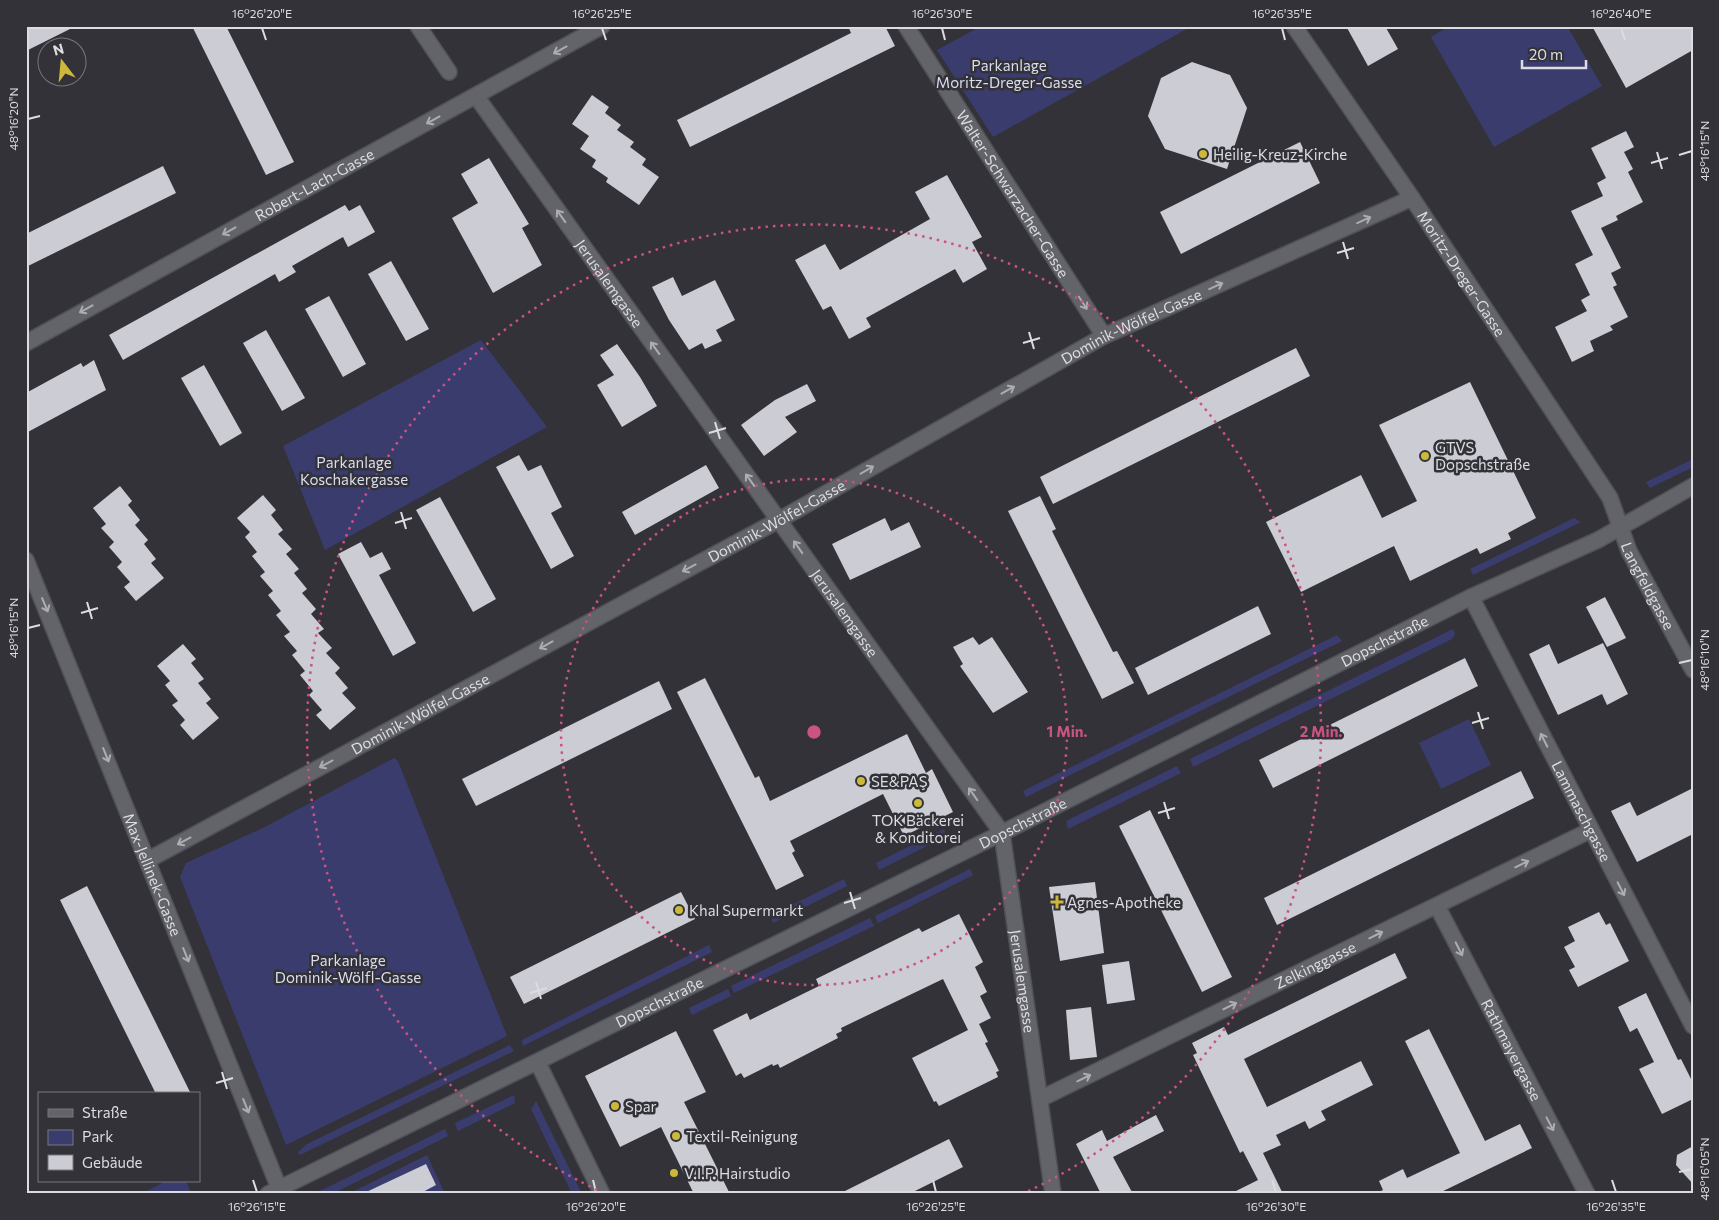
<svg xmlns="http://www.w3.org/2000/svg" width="1719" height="1220" font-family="Commissioner,sans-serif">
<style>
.green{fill:#3b3c6e}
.building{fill:#cbccd4}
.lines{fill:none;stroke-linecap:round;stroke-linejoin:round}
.minor-casing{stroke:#505156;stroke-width:18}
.minor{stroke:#63636a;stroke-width:15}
.oneway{stroke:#acacb1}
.ticks{fill:none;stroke:#dcdde1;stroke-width:2}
.ring{fill:none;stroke:#ca5383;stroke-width:2.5;stroke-dasharray:2.5 5}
.poi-dot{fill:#ccb939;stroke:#323238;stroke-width:2}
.labels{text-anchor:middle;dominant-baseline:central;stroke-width:5;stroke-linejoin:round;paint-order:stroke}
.park-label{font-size:15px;fill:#dadcf0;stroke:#323238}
.poi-label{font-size:15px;fill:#dcdde1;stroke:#323238;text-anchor:start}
.street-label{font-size:15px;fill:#dcdde1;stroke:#323238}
.centre{fill:#ca5383;stroke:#323238;stroke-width:2.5}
.ring-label{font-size:15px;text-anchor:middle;font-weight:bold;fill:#ca5383;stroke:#323238;stroke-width:5;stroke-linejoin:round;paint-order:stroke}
.neatline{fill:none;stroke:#dcdde1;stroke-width:2}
.ticks-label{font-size:12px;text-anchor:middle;fill:#dcdde1}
</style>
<rect width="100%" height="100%" fill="#323238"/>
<g class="green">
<path d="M981 26H1192L993 137 937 50Z"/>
<path d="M1449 26H1567L1602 86 1494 147 1431 37Z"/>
<path d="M481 340 547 427 325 550 283 446Z"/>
<path d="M1693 459V467L1650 488 1646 482Z"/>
<path d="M1574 518 1581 522 1473 575 1470 569Z"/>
<path d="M1453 629 1455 634 1452 639 1193 767 1190 759Z"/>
<path d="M1337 635 1342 641 1026 797 1023 791Z"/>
<path d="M1469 719 1491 765 1441 789 1419 743Z"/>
<path d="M394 758 398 761 507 1036 286 1145 180 877 186 863 265 827Z"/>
<path d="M1177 766 1181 773 1068 829 1066 821Z"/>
<path d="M944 829 947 836 879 870 876 863Z"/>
<path d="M970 869 973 875 878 923 875 916Z"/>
<path d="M844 879 847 886 773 923 770 916Z"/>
<path d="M870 918 874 926 734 993 731 986Z"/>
<path d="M709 945 712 952 523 1046 522 1040Z"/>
<path d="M728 989 731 996 692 1015 689 1008Z"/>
<path d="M510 1045 514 1051 300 1155 298 1152 307 1144Z"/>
<path d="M514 1095 515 1103 458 1131 455 1123Z"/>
<path d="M536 1101 582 1194H572L531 1109Z"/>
<path d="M445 1129 448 1136 332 1194H314Z"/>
<path d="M427 1155 445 1194H348Z"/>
<path d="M166 1181H186L191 1193 141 1194Z"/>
</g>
<g class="building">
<path d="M26 26H76L26 51Z"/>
<path d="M192 26H226L294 162 266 175Z"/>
<path d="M848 26H885L895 46 690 147 677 120 851 33Z"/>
<path d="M1346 26H1385L1398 49 1368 66Z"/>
<path d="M1592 26H1693V50L1626 88Z"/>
<path d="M1192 62 1230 75 1247 108 1227 169 1165 149 1148 116 1161 78Z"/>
<path d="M592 95 609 107 605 113 621 125 617 130 634 142 630 147 646 159 642 165 659 177 639 205 606 182 608 178 592 167 596 160 580 149 589 136 572 124Z"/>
<path d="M1626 131 1634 147 1624 152 1633 169 1628 172 1643 202 1616 216 1618 220 1601 228 1621 268 1611 273 1617 285 1613 287 1628 317 1610 326 1613 330 1590 341 1594 351 1572 362 1555 327 1587 311 1581 300 1590 295 1575 264 1593 255 1571 211 1603 196 1597 183 1606 178 1591 148Z"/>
<path d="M1300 142 1320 183 1181 254 1160 212Z"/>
<path d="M489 158 529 224 522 228 542 265 493 293 452 218 478 203 461 174Z"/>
<path d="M163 166 176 193 26 267V234Z"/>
<path d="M947 175 982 237 972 242 987 269 963 283 955 269 866 318 871 327 849 339 831 306 823 310 795 260 825 244 840 270 930 219 915 192Z"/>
<path d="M345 205 349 211 360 205 375 232 348 247 343 237 292 266 296 272 279 282 275 274 123 360 109 335Z"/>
<path d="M391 261 429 329 406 341 368 274Z"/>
<path d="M673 277 682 296 715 280 735 320 716 330 722 341 705 349 702 343 689 350 669 320 652 287Z"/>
<path d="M329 296 366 364 343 377 305 309Z"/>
<path d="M266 330 305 398 282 411 243 343Z"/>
<path d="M617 344 640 377 657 406 622 427 597 385 614 375 600 355Z"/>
<path d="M1296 348 1310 376 1053 504 1040 477Z"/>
<path d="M94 360 106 390 26 433V393L81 363 83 367Z"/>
<path d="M204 365 242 433 220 446 181 378Z"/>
<path d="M1470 382 1536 518 1508 533 1511 539 1480 554 1477 548 1410 581 1394 546 1301 592 1266 522 1361 475 1382 518 1417 501 1379 425Z"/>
<path d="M807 384 816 401 785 417 797 432 764 456 741 425 775 400Z"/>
<path d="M519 455 528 471 541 465 562 507 551 513 574 556 551 569 496 467Z"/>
<path d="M706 465 719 488 635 535 622 512Z"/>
<path d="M120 486 132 501 128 505 140 520 135 525 148 540 144 544 156 559 151 563 164 578 136 601 124 587 130 582 117 567 122 562 109 547 114 542 101 528 106 524 93 508Z"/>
<path d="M263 495 276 510 271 515 283 530 278 534 292 549 286 554 299 569 294 573 307 589 302 593 316 609 311 614 324 629 318 633 332 648 326 653 340 668 335 673 348 688 342 693 356 708 330 730 316 715 322 710 309 695 313 691 300 675 305 671 292 655 297 651 284 636 290 632 276 615 281 611 268 595 273 591 260 576 265 572 252 556 257 552 245 537 250 532 237 518Z"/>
<path d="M1040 496 1056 529 1052 531 1085 597 1113 652 1117 651 1134 683 1102 699 1008 511Z"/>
<path d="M440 497 496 599 473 612 416 510Z"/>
<path d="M885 518 891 531 909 522 921 547 850 580 832 544Z"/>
<path d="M361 542 370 558 382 552 391 569 379 575 416 643 393 656 338 554Z"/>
<path d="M1605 597 1626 638 1607 647 1586 607Z"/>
<path d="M1258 606 1271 634 1148 695 1135 668Z"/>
<path d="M973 637 979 645 992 637 1028 692 993 713 960 666 963 664 953 647Z"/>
<path d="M1603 643 1628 694 1607 705 1602 694 1558 715 1529 654 1549 644 1558 664Z"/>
<path d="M183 644 196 659 191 663 204 679 198 683 211 699 206 703 219 718 193 740 180 725 185 720 172 705 178 701 165 685 170 681 157 666Z"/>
<path d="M1465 658 1478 686 1273 788 1259 760Z"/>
<path d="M705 678 755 778 759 776 770 801 907 734 926 773 932 769 953 812 904 836 883 794 790 841 795 851 792 853 804 876 776 890 677 692Z"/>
<path d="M659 681 672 709 476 806 462 779Z"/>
<path d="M1521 771 1534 798 1277 925 1264 898Z"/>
<path d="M1693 788V834L1637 862 1611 811 1630 802 1637 816Z"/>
<path d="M1150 810 1232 977 1202 992 1119 826Z"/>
<path d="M1095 882 1104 953 1060 961 1049 887Z"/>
<path d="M87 886 149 1009 191 1094H156L60 900Z"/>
<path d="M681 892 695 919 524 1004 510 977Z"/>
<path d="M1599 912 1606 925 1610 923 1629 961 1578 987 1569 970 1575 967 1564 947 1575 941 1568 927Z"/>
<path d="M959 914 983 962 975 967 987 992 980 996 991 1018 979 1024 988 1042 985 1043 999 1071 996 1072 998 1077 939 1106 936 1101 934 1102 912 1058 968 1030 943 979 841 1028 842 1031 836 1034 838 1038 780 1068 778 1064 773 1066 772 1064 744 1078 741 1073 736 1076 713 1030 747 1013 750 1020 819 986 816 979 919 928 922 932Z"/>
<path d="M1395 953 1407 978 1244 1059 1267 1107 1361 1061 1373 1085 1321 1111 1326 1120 1309 1129 1305 1121 1276 1135 1281 1145 1263 1153 1283 1194H1230L1258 1180 1243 1151 1240 1153 1193 1055 1197 1053 1192 1043 1224 1027 1228 1035Z"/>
<path d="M1129 961 1135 1000 1107 1004 1102 965Z"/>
<path d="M1646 993 1678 1060 1681 1059 1693 1083V1099L1662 1114 1639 1069 1654 1062 1637 1028 1630 1032 1618 1007Z"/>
<path d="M1091 1007 1097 1057 1070 1060 1066 1010Z"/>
<path d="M1429 1029 1485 1141 1520 1124 1532 1148 1437 1194H1375L1383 1190 1379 1181 1403 1169 1407 1178 1460 1153 1405 1041Z"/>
<path d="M676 1031 706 1092 684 1102 730 1194H694L661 1127 620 1147 585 1076Z"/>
<path d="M1156 1115 1164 1131 1113 1157 1133 1194H1101L1076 1144 1102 1130 1107 1141Z"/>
<path d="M949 1139 963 1167 909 1194H839Z"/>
<path d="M1693 1146V1184L1676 1165 1677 1155Z"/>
<path d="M426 1164 436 1185 419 1194H362Z"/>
</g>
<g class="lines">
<defs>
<g id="minor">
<path d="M418 26 449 72"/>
<path id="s1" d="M906 26 1104 336"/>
<path id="s2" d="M1294 26 1412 198 1610 498 1629 551 1693 670"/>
<path id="s3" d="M476 96 1002 833 1053 1194"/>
<path id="s4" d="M26 343 602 26"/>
<path id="s5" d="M26 560 279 1188"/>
<path id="s6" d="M1471 597 1693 1026"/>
<path id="s7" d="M148 860 779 520 1104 336 1412 198"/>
<path id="s8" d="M1437 906 1587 1194"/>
<path d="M538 1063 602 1194"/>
<path id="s9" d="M1040 1099 1591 830"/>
<path id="s10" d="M268 1194 1002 833 1471 597 1598 540 1693 486"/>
</g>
</defs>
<use href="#minor" class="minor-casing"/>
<use href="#minor" class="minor"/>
</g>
<defs><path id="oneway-shaft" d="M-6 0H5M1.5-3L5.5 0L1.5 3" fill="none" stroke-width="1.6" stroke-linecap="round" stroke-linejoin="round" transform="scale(1.25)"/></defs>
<g class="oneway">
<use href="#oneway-shaft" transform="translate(560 50) rotate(151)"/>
<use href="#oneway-shaft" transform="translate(433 120) rotate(151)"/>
<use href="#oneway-shaft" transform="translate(561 216) rotate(-125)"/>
<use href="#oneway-shaft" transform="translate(1364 220) rotate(-24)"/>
<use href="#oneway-shaft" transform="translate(229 231) rotate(151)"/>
<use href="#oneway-shaft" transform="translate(1216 286) rotate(-24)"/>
<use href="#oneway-shaft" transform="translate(1083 303) rotate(57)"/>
<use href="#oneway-shaft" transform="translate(86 309) rotate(151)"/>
<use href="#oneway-shaft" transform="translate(655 348) rotate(-126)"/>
<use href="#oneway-shaft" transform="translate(1008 390) rotate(-29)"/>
<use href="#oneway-shaft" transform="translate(867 470) rotate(-30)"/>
<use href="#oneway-shaft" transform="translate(750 480) rotate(-126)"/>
<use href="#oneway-shaft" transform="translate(798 547) rotate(-125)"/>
<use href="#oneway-shaft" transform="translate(689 568) rotate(152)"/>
<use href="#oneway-shaft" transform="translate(45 605) rotate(67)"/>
<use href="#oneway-shaft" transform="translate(546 645) rotate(151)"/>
<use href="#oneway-shaft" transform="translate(1544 740) rotate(-117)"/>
<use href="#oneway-shaft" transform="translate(106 755) rotate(68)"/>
<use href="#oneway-shaft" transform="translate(326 764) rotate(152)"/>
<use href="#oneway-shaft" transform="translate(973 794) rotate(-125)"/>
<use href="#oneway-shaft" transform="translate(184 841) rotate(152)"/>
<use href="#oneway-shaft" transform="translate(1522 864) rotate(-26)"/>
<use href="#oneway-shaft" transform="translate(1621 889) rotate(63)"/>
<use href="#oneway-shaft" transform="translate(1376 935) rotate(-26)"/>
<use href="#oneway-shaft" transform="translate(1459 949) rotate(63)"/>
<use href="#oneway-shaft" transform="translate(186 955) rotate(68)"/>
<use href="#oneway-shaft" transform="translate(1230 1006) rotate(-26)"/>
<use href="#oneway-shaft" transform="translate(1084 1078) rotate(-26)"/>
<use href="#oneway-shaft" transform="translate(246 1106) rotate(68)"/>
<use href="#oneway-shaft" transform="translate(1550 1124) rotate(62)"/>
</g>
<path class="ticks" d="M262 28 266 40M602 28 606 40M942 28 945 40M1282 28 1285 40M1621 28 1625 40M28 119 40 116M1657 152 1662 169M1679 155 1692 151M1651 163 1668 158M1343 242 1348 259M1337 253 1354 248M1029 332 1034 349M1023 343 1040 338M715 422 720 439M709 433 726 428M401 512 406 529M395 523 412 518M87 602 92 619M81 613 98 608M28 628 40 625M1679 663 1692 660M1478 712 1483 729M1472 723 1489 718M1164 802 1169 819M1158 813 1175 808M850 892 855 909M844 903 861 898M536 982 541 999M530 993 547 988M222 1072 227 1089M216 1083 233 1078M1679 1172 1692 1169M253 1180 257 1192M593 1180 596 1192M933 1180 936 1192M1272 1180 1276 1192M1612 1180 1616 1192"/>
<g class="ring">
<circle cx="814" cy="732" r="253"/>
<path d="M604 1193A507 507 0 1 1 1024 1193"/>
</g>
<g class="poi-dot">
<circle cx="1203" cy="154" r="5"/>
<circle cx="1425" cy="456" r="5"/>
<circle cx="861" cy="781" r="5"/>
<circle cx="918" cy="803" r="5"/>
<path d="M1054.5 894.5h5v5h5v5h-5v5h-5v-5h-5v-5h5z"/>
<circle cx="679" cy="910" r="5"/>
<circle cx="615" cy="1106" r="5"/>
<circle cx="676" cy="1136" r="5"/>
<circle cx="674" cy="1173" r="5"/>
</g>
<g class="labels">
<g class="park-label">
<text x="1009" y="65">Parkanlage<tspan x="1009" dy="17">Moritz-Dreger-Gasse</tspan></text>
<text x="354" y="462">Parkanlage<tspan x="354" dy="17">Koschakergasse</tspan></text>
<text x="348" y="960">Parkanlage<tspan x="348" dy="17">Dominik-Wölfl-Gasse</tspan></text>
</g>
<g class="poi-label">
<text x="1213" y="154">Heilig-Kreuz-Kirche</text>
<text x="1435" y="447">GTVS<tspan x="1435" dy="17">Dopschstraße</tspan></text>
<text x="871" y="781">SE&amp;PAŞ</text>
<text x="918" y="820" text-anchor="middle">TOK Bäckerei<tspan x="918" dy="17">&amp; Konditorei</tspan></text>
<text x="1067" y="902">Agnes-Apotheke</text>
<text x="689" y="910">Khal Supermarkt</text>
<text x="625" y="1106">Spar</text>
<text x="686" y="1136">Textil-Reinigung</text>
<text x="684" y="1173">V.I.P. Hairstudio</text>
</g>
<g class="street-label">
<text stroke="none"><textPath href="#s4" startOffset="329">Robert-Lach-Gasse</textPath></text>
<text stroke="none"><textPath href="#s1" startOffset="199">Walter-Schwarzacher-Gasse</textPath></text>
<text stroke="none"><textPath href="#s2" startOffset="299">Moritz-Dreger-Gasse</textPath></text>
<text stroke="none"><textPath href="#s3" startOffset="230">Jerusalemgasse</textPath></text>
<text stroke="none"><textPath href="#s7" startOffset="1119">Dominik-Wölfel-Gasse</textPath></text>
<text stroke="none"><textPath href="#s7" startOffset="714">Dominik-Wölfel-Gasse</textPath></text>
<text stroke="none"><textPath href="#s2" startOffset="664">Langfeldgasse</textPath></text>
<text stroke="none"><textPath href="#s3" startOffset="635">Jerusalemgasse</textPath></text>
<text stroke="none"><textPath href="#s10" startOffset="1246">Dopschstraße</textPath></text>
<text stroke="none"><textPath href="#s7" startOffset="309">Dominik-Wölfel-Gasse</textPath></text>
<text stroke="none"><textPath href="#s6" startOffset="241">Lammaschgasse</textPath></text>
<text stroke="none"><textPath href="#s10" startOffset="841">Dopschstraße</textPath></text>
<text stroke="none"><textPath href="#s5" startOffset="339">Max-Jellinek-Gasse</textPath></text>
<text stroke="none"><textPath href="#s9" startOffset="306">Zelkinggasse</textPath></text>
<text stroke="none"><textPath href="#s3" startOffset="1055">Jerusalemgasse</textPath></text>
<text stroke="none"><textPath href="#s10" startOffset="436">Dopschstraße</textPath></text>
<text stroke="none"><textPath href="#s8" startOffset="162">Rathmayergasse</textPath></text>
</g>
</g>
<circle cx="814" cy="732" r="8" class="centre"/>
<g class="ring-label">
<text x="1067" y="737">1 Min.</text>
<text x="1321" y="737">2 Min.</text>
</g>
<rect width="1719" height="1220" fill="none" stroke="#323238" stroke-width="55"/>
<rect x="38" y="1092" width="162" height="90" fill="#323238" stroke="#76767c"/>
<rect x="48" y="1109" width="25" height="8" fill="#63636a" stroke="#76767c"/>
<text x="82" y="1118" font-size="15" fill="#dcdde1">Straße</text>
<rect x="48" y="1130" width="25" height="15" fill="#3b3c6e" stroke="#76767c"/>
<text x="82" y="1142" font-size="15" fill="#dcdde1">Park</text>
<rect x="48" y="1155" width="25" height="15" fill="#cbccd4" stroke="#76767c"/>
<text x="82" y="1168" font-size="15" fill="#dcdde1">Gebäude</text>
<g transform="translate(62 62) rotate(344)"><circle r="24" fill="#323238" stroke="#76767c"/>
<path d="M0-4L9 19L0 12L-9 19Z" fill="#ccb939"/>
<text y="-8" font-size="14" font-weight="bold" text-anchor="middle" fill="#dcdde1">N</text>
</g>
<path d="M1522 60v8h64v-8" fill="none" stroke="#dcdde1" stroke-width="2.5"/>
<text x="1529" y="60" font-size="15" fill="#dcdde1" stroke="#323238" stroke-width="4" paint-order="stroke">20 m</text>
<rect x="28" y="28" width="1664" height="1164" class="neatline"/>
<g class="ticks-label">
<text x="262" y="18">16°26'20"E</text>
<text x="602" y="18">16°26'25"E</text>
<text x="942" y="18">16°26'30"E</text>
<text x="1282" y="18">16°26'35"E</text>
<text x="1621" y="18">16°26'40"E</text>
<text transform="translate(14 119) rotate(-90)" y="4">48°16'20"N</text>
<text transform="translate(1705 151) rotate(-90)" y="4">48°16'15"N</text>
<text transform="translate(14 628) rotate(-90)" y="4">48°16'15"N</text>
<text transform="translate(1705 660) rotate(-90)" y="4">48°16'10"N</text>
<text transform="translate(1705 1169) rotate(-90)" y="4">48°16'05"N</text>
<text x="257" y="1211">16°26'15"E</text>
<text x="596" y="1211">16°26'20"E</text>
<text x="936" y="1211">16°26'25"E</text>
<text x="1276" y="1211">16°26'30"E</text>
<text x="1616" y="1211">16°26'35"E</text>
</g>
</svg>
